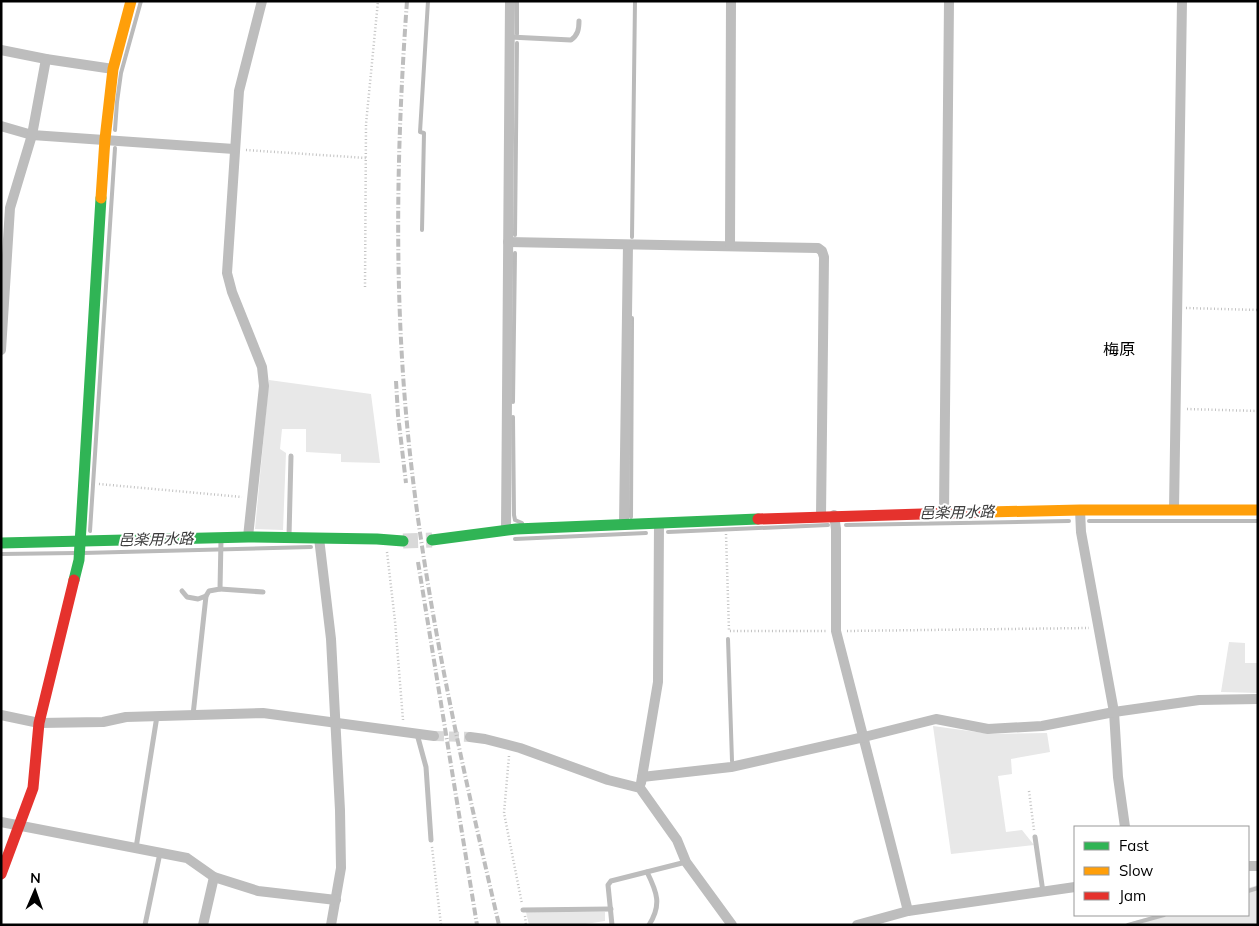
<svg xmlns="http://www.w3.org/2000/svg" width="1259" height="926" font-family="Mulish,'Noto Sans JP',sans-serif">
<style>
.green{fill:#e8e8e8}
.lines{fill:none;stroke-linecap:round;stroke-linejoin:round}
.stream{stroke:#bababa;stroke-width:4}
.street-tunnel{stroke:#d9d9d9;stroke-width:10;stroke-dasharray:10 5;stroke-linecap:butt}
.secondary-tunnel{stroke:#d9d9d9;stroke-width:15;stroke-dasharray:15 8;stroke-linecap:butt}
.path{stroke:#c2c2c2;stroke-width:2.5;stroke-dasharray:1 2.5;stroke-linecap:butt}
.lane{stroke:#bdbdbd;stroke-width:5}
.street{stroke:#bdbdbd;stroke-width:10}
.fast{stroke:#30b455;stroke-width:11}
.slow{stroke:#ff9f0a;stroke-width:11}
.jam{stroke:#e5322d;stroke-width:11}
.rail{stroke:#bdbdbd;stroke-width:4;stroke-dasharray:8 2.5 1 2.5;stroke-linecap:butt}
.labels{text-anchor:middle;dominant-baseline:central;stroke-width:4;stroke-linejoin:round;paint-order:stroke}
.water-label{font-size:15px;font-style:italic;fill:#3d3d3d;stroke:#fff}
.quarter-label{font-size:16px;fill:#000;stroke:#fff}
</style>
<rect width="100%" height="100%" fill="#fff"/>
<g class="green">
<path d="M269 380 371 394 380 463 341 462V454L306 452V429H282L280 449 286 453 283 530 255 529Z"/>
<path d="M1229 642 1245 643V663H1258V693L1221 692Z"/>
<path d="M933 726 991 734 1047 733 1050 752 1011 759 1012 774 998 776 1006 832 1022 830 1034 845 951 854Z"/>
<path d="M1258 885V925H1122L1156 915H1248V888Z"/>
<path d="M526 912H605V921L579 925H529Z"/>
</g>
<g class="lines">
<g class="stream">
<path d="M517 34V1"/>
<path d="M115 130 117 102 121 73 141 1"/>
<path d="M422 230 424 133 420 132 428 1"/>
<path d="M515 235 517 43"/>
<path d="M632 237 635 1"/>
<path d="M513 402 515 253"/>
<path d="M513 417 514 515 515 520 522 523"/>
<path d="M631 517 632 318"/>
<path d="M1089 521H1258"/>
<path d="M846 525 1069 521"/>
<path d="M90 531 115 148"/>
<path d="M668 532 828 525"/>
<path d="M515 539 646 533"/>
<path d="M83 553 311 547"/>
<path d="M1 554 76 553"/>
<path d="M728 639 732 761"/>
<path d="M1248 891 1258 888"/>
<path d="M1128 925 1164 915"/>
</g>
<path class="street-tunnel" d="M434 736 470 737"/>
<path class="secondary-tunnel" d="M403 541 432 540"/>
<g class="path">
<path d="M246 150 366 158"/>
<path d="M365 287 366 124 378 1"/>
<path d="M1186 308 1258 310"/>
<path d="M1187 409 1258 411"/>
<path d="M99 484 242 497"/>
<path d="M726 534 729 631H827"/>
<path d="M387 552 395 621 403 720"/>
<path d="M847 631 1089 628"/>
<path d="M509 756 504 813 522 904"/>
<path d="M1029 791 1034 830"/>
<path d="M432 847 441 925"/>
<path d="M525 916 526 925"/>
</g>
<g class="lane">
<path d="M510 37 571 40C578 35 579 29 579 21"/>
<path d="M289 536 291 456"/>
<path d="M220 589 263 592"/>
<path d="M182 591 187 597 198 599 206 596"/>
<path d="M193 715 206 596 209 591 220 589 221 540"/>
<path d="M417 734 426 767 431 840"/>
<path d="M1035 837 1043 892"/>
<path d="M136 848 157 716"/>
<path d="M647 872C657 892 662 905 649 925"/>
<path d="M523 910 611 909"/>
<path d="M145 925 160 853"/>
<path d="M612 925 608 885 611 881 686 862"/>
</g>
<g class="street">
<path d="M1 50 46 59 113 69"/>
<path d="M1 126 32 135 234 149"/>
<path d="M508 242 818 248 822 251 824 257 821 516"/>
<path d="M730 245 731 1"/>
<path d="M1 350 10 208 32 135 46 59"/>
<path d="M1080 510 1081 532 1114 712 1118 777 1125 827"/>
<path d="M1174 510 1182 1"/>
<path d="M944 514 949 1"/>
<path d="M834 515 836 529V631L908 911"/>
<path d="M624 524 628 245"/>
<path d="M506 530 510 1"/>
<path d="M248 537 264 386 262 367 232 292 227 273 239 91 262 1"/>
<path d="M319 538 331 639 340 810 341 868 331 925"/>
<path d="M1 715 39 723 103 722 126 717 263 713 434 736"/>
<path d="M470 737 485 739 520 748 608 780 640 788 677 840 686 862 732 925"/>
<path d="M642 777 731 767 864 737 936 719 988 729 1042 726 1114 712 1199 700 1258 699"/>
<path d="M641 783 658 682 659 523"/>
<path d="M1 822 187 858 214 877 258 891 336 900"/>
<path d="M1248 866H1258"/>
<path d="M203 925 214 877"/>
<path d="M857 925 908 911 1075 887"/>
</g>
<g class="fast">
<path d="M432 540 516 529 758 519"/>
<path d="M1 543 248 537 377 539 403 541"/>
<path d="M74 580 79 560 101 198"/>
</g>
<g class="slow">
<path d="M101 198 105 139 113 69 131 1"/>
<path d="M987 512 1080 510H1258"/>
</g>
<g class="jam">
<path d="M758 519 987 512"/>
<path d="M1 874 33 788 39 723 74 580"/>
</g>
<g class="rail">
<path d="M407 1C397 139 394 276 406 413 421 585 460 757 499 925"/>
<path d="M396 381 398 415 406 483"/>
<path d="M418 562 477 925"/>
</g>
</g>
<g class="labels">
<g class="water-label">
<text transform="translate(957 512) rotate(-1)">邑楽用水路</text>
<text transform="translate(156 539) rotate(-1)">邑楽用水路</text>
</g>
<g class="quarter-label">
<text x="1119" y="349">梅原</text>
</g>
</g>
<rect width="1259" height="926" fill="none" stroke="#000000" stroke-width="5"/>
<rect x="1074" y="826" width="175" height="90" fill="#ffffff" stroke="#999999"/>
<rect x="1084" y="842" width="25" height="8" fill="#30b455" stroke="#999999"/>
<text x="1119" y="851" font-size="15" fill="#000000">Fast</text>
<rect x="1084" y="867" width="25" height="8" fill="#ff9f0a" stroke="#999999"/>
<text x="1119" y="876" font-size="15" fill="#000000">Slow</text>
<rect x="1084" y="892" width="25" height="8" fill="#e5322d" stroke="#999999"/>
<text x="1119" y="901" font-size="15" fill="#000000">Jam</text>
<g transform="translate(35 891) rotate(2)" stroke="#ffffff" stroke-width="4" paint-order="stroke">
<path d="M0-4L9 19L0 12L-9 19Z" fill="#000000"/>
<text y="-8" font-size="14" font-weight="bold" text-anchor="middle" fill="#000000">N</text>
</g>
</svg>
